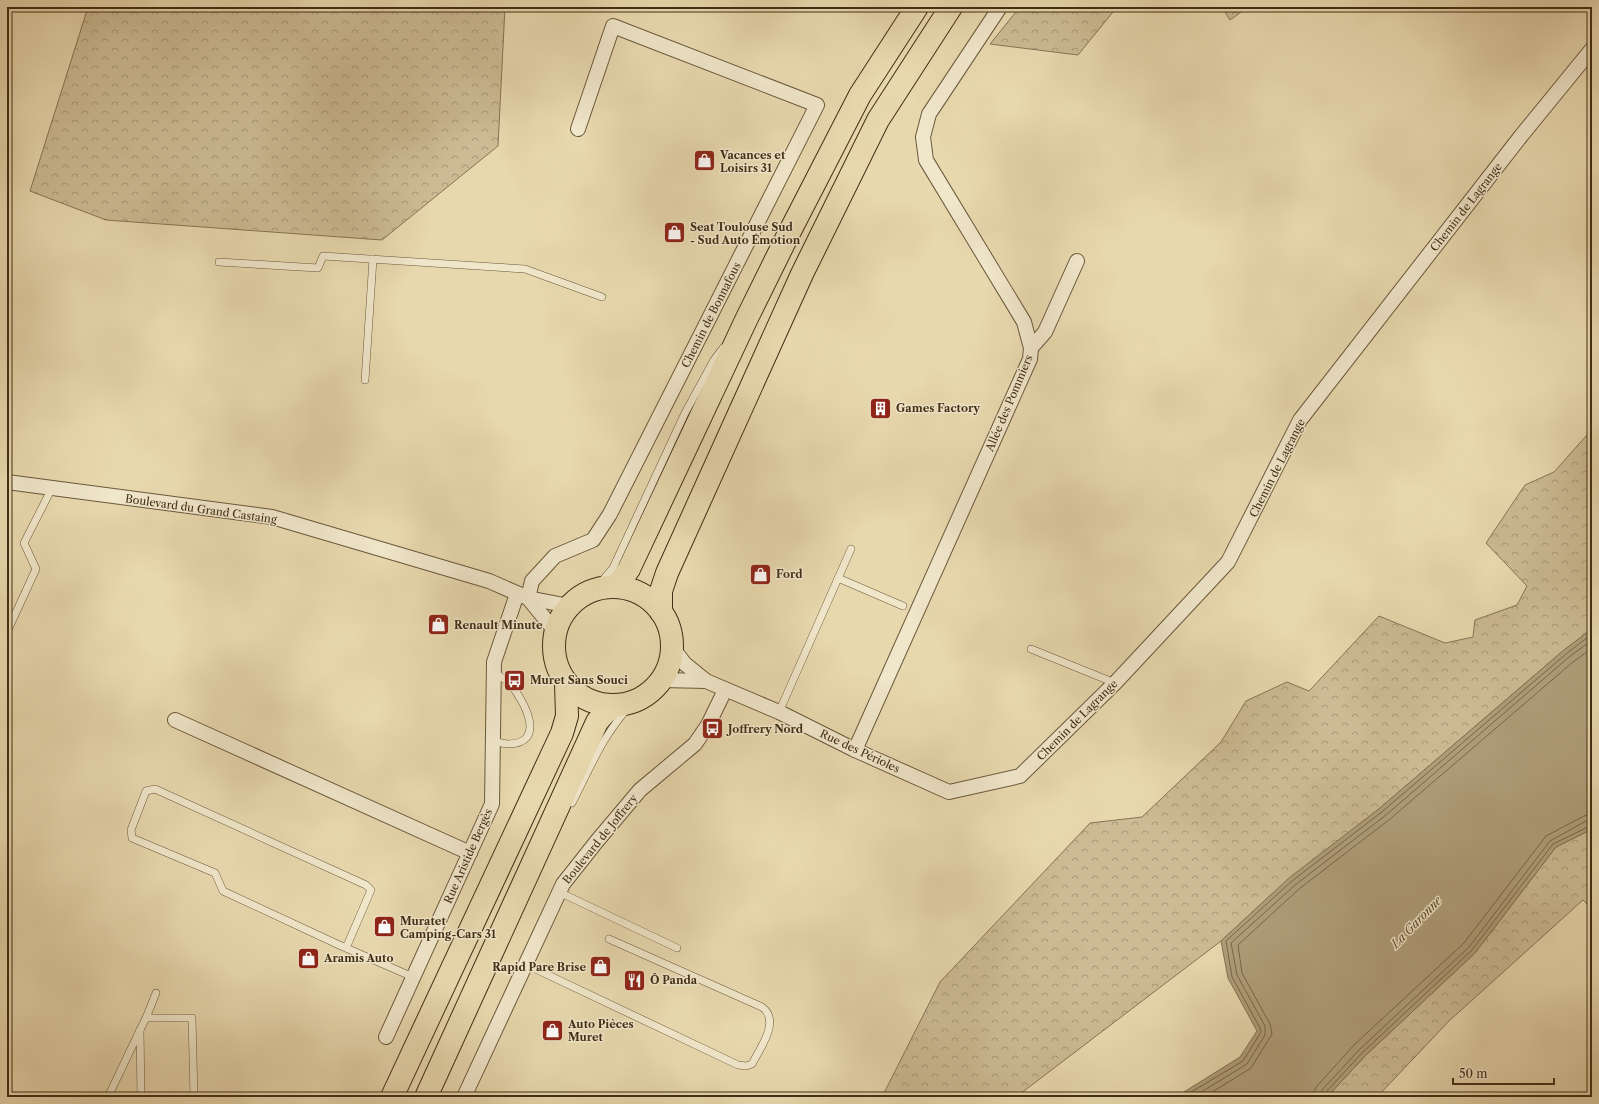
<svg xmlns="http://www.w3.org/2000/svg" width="1599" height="1104" font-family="'Libre Caslon Text',serif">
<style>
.forest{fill:url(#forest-crowns);stroke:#867454}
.water{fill:#af9e7a;stroke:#837152}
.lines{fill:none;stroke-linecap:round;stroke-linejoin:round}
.shore{stroke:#786648;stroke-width:1}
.lane-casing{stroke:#6b583b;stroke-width:8}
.street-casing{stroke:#6b583b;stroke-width:16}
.primary-casing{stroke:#412e15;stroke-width:24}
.lane{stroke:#f0e6ca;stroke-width:7}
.street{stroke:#f0e6ca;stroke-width:14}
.primary{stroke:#e8d8ae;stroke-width:22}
.labels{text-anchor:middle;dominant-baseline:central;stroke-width:3;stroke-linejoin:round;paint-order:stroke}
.poi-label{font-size:11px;font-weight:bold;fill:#412e15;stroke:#f0e6ca;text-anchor:start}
.street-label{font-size:11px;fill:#412e15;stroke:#f0e6ca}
.water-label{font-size:12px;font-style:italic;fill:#5c4a2e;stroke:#f0e6ca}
</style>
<defs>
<pattern id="forest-crowns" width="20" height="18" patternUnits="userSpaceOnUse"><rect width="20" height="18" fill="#ccbb94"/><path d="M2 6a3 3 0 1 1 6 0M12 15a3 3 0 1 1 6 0" fill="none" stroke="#a79878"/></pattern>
</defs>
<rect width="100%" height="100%" fill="#e8d8ae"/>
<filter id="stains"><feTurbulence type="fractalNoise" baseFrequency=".005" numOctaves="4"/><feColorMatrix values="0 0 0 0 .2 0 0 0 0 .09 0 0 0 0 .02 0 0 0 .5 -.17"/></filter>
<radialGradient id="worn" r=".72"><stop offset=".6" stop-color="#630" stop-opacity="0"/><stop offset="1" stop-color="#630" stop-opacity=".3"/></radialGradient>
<g class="forest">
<path d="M88 7H505L498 146 382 240 106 220 30 191Z"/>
<path d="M1020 7H1117L1078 55 990 44Z"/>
<path d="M1222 7H1248L1230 20Z"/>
<path d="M1587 435 1592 437V629L1564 650 1380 808 1274 892 1221 941 1016 1097H882L940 982 1090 823 1142 817 1221 742 1246 701 1287 682 1309 691 1379 616 1445 643 1473 637 1475 620 1517 605 1527 586 1486 543 1525 485 1554 472Z"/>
<path d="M1592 829V909L1583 900 1449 1021 1377 1097H1327L1365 1056 1475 953 1556 847Z"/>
</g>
<path class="water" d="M1592 629V829L1556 847 1475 953 1365 1056 1327 1097H1176L1240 1057 1257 1031 1228 978 1221 941 1289 878 1380 808 1564 650Z"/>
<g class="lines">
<g class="shore">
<path d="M1183 1097 1243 1061 1261 1032 1260 1028 1232 977 1226 941 1292 881 1383 811 1566 654 1592 634"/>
<path d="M1193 1097 1247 1064 1265 1035V1026L1237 975 1231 943 1295 885 1386 815 1569 657 1592 640"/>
<path d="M1204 1097 1251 1068 1272 1034 1270 1024 1242 973 1238 945 1299 889 1390 819 1573 662 1592 648"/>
<path d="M1313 1097 1314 1091 1317 1086 1354 1045 1464 943 1546 836 1584 816 1592 814"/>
<path d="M1319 1097 1322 1090 1359 1050 1469 947 1550 841 1586 821 1592 820"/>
<path d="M1324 1097 1325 1093 1362 1053 1472 950 1553 844 1592 825"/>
</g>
<defs>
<g id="lane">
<path d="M219 262 318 268 323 256 525 269 602 297"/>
<path d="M365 380 373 259"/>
<path d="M838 578 903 606"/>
<path d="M591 592 601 582 613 568 685 413 714 360 723 348"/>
<path d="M7 632 36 569 24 543 52 488"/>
<path d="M1031 649 1115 683"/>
<path d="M779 712 851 549"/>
<path d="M493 741C498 742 503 744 508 744 547 744 525 702 511 685 506 679 500 676 494 673"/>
<path d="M572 803C590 768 605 730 634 702"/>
<path d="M559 892 677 948"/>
<path d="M346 948 371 890 366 885 155 789 146 791 131 830 132 838 215 873 223 891 337 944 346 948 413 977"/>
<path d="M525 964 738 1065 746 1066 752 1064C760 1048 781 1021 762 1007L609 939"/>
<path d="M146 1018 156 993"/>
<path d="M140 1030 146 1018H192L194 1097"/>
<path d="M108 1097 140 1030 141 1097"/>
</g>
<g id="street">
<path d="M1031 348 1045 332 1077 261"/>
<path d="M7 482 272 517 489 581 528 598 569 606"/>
<path d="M528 598 532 581 555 556 593 540 610 514 817 105 613 26 578 129"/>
<path d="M528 598 555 631"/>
<path d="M672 647 685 664 706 681 779 712 855 750 949 792 1020 776 1115 683 1228 562 1300 420 1521 136 1592 49"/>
<path d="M662 680 706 681"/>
<path d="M175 720 470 853"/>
<path d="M855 750 1030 359 1031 348 1024 322 926 160 923 137 929 114 1000 7"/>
<path d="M386 1037 492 804 494 662 517 594"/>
<path d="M464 1097 563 884 597 841 640 790 695 744 708 725 725 690"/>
</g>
<g id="primary">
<path d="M613 587 620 582 629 569 747 318 787 237 860 95 917 7"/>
<circle cx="613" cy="646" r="59"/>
<path d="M661 612V591L667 573 802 274 878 120 951 7"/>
<path d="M392 1097 562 733 567 716 566 683"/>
<path d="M426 1097 597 722 604 714 615 705"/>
</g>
</defs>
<use href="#lane" class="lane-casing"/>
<use href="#street" class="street-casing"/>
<use href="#primary" class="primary-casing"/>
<use href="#lane" class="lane"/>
<use href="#street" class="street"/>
<use href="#primary" class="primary"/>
</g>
<defs>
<symbol id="shop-square" viewBox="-11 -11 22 22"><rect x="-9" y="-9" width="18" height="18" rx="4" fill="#8f2418" stroke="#f0e6ca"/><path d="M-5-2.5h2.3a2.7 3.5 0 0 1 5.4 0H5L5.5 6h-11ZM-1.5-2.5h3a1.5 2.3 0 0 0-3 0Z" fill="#fff"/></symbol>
<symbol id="building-square" viewBox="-11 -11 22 22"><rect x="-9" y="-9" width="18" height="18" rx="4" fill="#8f2418" stroke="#f0e6ca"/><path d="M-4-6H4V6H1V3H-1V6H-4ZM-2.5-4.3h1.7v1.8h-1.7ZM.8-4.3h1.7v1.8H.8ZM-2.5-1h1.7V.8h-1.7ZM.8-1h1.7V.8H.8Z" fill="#fff"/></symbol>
<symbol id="bus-square" viewBox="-11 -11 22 22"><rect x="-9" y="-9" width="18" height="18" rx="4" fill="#8f2418" stroke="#f0e6ca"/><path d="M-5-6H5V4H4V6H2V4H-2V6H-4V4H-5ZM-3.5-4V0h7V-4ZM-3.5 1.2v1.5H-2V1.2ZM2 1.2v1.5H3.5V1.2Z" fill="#fff"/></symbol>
<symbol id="restaurant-square" viewBox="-11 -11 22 22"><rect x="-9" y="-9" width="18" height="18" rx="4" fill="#8f2418" stroke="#f0e6ca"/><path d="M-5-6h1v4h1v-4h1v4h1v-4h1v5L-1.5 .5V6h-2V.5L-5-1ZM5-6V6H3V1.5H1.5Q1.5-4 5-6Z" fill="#fff"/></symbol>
</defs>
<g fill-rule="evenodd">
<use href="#shop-square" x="692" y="148" width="25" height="25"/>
<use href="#shop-square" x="662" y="220" width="25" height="25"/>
<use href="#building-square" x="868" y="396" width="25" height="25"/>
<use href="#shop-square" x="748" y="562" width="25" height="25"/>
<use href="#shop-square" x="426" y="612" width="25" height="25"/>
<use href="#bus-square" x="502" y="668" width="25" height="25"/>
<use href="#bus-square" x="700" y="716" width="25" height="25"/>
<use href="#shop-square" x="372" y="914" width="25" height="25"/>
<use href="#shop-square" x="296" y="946" width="25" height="25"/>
<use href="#shop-square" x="588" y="954" width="25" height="25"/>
<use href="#restaurant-square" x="622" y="968" width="25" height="25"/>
<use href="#shop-square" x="540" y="1018" width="25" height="25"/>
</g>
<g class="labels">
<g class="poi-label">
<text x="720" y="155">Vacances et<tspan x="720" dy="13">Loisirs 31</tspan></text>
<text x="690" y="227">Seat Toulouse Sud<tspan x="690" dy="13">- Sud Auto Émotion</tspan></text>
<text x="896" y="408">Games Factory</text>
<text x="776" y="574">Ford</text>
<text x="454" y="625">Renault Minute</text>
<text x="530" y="680">Muret Sans Souci</text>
<text x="728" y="729">Joffrery Nord</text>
<text x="400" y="921">Muratet<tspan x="400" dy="13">Camping-Cars 31</tspan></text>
<text x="324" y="958">Aramis Auto</text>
<text x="586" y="967" text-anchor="end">Rapid Pare Brise</text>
<text x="650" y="980">Ô Panda</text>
<text x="568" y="1024">Auto Pièces<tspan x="568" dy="13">Muret</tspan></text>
</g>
<g class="street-label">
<text transform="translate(1466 207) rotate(-52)">Chemin de Lagrange</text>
<text transform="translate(711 315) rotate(-63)">Chemin de Bonnafous</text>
<text transform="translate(1009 403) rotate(-67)">Allée des Pommiers</text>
<text transform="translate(1277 468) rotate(-63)">Chemin de Lagrange</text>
<text transform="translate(201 509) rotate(8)">Boulevard du Grand Castaing</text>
<text transform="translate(1077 720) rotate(-45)">Chemin de Lagrange</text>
<text transform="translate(860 751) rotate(25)">Rue des Périoles</text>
<text transform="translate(600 839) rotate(-51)">Boulevard de Joffrery</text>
<text transform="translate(468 856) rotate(-66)">Rue Aristide Bergès</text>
</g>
<g class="water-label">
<text transform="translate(1416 922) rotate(-46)">La Garonne</text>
</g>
</g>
<rect width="1599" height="1104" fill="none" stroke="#e8d8ae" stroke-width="24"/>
<rect x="8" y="8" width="1583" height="1088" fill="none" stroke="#412e15" stroke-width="2"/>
<rect x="12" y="12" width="1575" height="1080" fill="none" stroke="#412e15"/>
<path d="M1453 1078v6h101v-6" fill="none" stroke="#412e15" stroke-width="2"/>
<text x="1459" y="1078" font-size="12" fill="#412e15" stroke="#f0e6ca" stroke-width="3" paint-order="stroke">50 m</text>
<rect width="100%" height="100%" filter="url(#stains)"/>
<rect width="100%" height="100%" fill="url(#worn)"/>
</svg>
